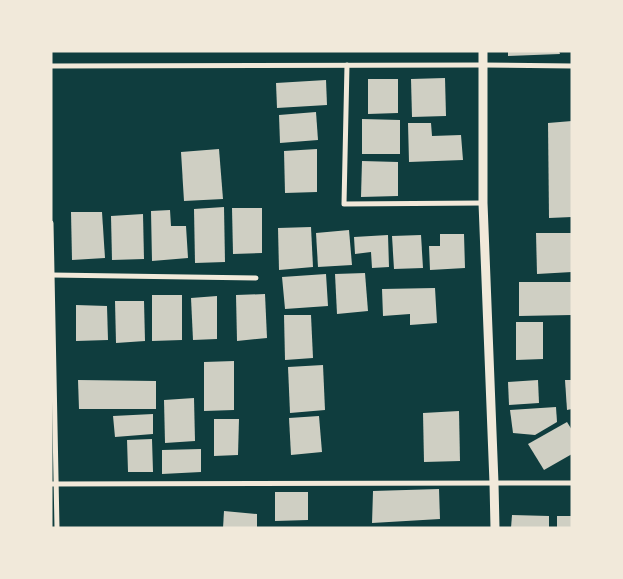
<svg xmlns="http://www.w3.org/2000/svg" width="623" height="579" font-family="Lora,serif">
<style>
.building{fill:#cfcfc3}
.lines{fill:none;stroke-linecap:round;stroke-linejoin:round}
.minor{stroke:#f1e9da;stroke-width:5}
.tertiary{stroke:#f1e9da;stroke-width:9}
</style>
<rect width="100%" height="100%" fill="#0f3d3e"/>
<g class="building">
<path d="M508 51H559L560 54 508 56Z"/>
<path d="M445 78 446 116 412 117 411 79Z"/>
<path d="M368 79H398V113L368 114Z"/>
<path d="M326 80 327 105 277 108 276 83Z"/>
<path d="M316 112 318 140 280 143 279 115Z"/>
<path d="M362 119 400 120V154H362Z"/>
<path d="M572 121V217L549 218 548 123Z"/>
<path d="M408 123H431L432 136 461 135 463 160 409 162Z"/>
<path d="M219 149 223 199 184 201 181 152Z"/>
<path d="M317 149V192L285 193 284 151Z"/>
<path d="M362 161 398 162V196L361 197Z"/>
<path d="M224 207 225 262 195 263 194 209Z"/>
<path d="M232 208H262V253L233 254Z"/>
<path d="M170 210 171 226H186L188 258 152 261 151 211Z"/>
<path d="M71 212H102L105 258 72 260Z"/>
<path d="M143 214 144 259 112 260 111 216Z"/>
<path d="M311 227 313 267 279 270 278 228Z"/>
<path d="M349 230 352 265 318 267 316 233Z"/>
<path d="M536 233H572V272L537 274Z"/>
<path d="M440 234H464L465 268 430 270 429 246H440Z"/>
<path d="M388 235 389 267 372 268 371 252 355 254 354 237Z"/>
<path d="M421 235 423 268 394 269 392 236Z"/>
<path d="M365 273 368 311 337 314 335 274Z"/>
<path d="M326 274 328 306 285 309 282 277Z"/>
<path d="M519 282H572V315L519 316Z"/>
<path d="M435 288 437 323 410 325V314L383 316 382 289Z"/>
<path d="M265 294 267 338 237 341 236 295Z"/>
<path d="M152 295H182V340L152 341Z"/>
<path d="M217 296V339L193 340 191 298Z"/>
<path d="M115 301H144L145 341 116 343Z"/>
<path d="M76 305 107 306 108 340 76 341Z"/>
<path d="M284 315H311L313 358 285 360Z"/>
<path d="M516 322H543V359L516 360Z"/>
<path d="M234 361V410L204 411V362Z"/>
<path d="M323 365 325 410 290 413 288 367Z"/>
<path d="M78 380 156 381V409H79Z"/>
<path d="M538 380 539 403 509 405 508 382Z"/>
<path d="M565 380H572V409L567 410Z"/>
<path d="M194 398 195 441 165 443 164 400Z"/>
<path d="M556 407 557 422 535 435 513 433 510 410Z"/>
<path d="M459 411 460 461 424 462 423 413Z"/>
<path d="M153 414V434L115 437 113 416Z"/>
<path d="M319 416 322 452 291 455 289 418Z"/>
<path d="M214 419H239L238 455 214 456Z"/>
<path d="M567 422 572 430V454L544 470 528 444Z"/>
<path d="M152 439 153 472H128L127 440Z"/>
<path d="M201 449V472L162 474V450Z"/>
<path d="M439 489 440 519 372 523 373 491Z"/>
<path d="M275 492H308V520L275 521Z"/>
<path d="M224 511 257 514V528H223Z"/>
<path d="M512 515 549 516V528H511Z"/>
<rect x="557" y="516" width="15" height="12"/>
</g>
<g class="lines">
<g class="minor">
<path d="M347 65 344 204 483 203"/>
<path d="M51 66 483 65 572 66"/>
<path d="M51 223 57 528"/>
<path d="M52 275 256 278"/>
<path d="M51 484 572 483"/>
</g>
<path class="tertiary" d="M483 51V203L494 483 495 528"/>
</g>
<rect width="623" height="579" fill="none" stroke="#f1e9da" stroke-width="105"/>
</svg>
